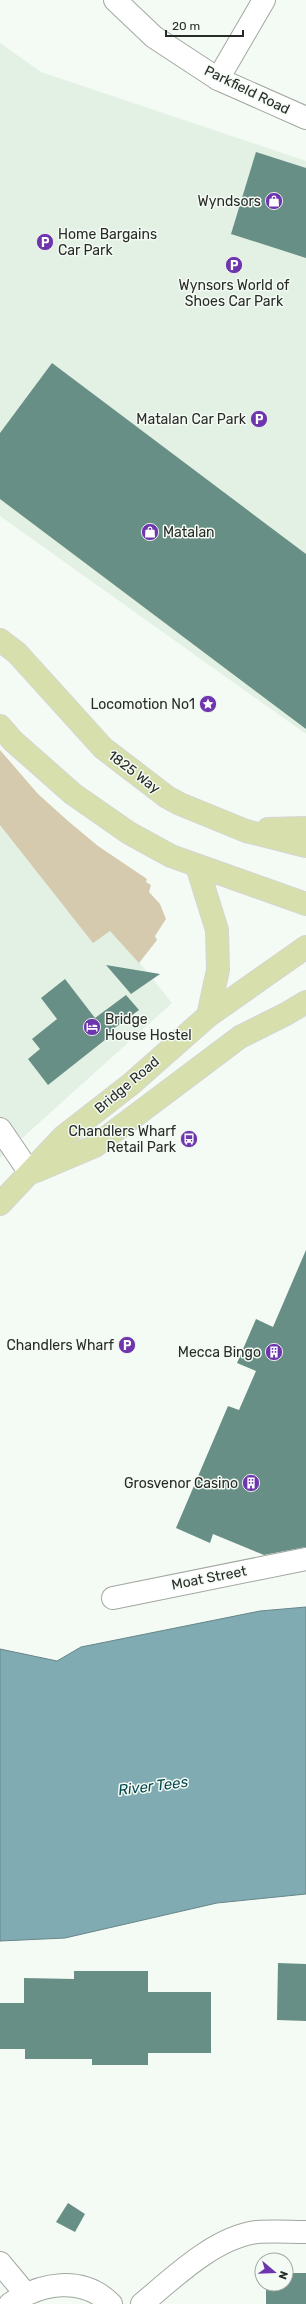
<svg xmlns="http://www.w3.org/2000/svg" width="306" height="2304" font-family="Rubik,sans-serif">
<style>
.built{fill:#e3f0e4}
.green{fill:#d5c9ae}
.water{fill:#81abb2;stroke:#678589}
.building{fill:#688f86}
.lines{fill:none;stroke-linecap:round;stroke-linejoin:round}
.minor-casing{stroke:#a1a7a1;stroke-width:24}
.major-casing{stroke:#d4d5d4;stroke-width:24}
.minor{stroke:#fff;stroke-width:22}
.major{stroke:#d7dfac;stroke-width:22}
.labels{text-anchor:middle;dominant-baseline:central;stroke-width:3;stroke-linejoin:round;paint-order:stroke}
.street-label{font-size:14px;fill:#292b29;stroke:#f4fbf4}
.poi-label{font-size:14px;fill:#292b29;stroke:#f4fbf4;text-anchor:end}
.water-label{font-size:15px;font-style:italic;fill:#064850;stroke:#f4fbf4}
</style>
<rect width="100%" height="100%" fill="#f4fbf4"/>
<g class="built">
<path d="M0 43 41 72 306 161V734L0 516Z"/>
<path d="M0 789 172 1003 0 1158Z"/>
</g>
<path class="green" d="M0 750 38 794 68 821 98 846 147 879 146 882 151 885 149 892 160 904 166 919 155 936 157 940 139 963 110 931 93 943 0 825Z"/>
<path class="water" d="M306 1607V1894L217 1903 65 1938 0 1941V1649L57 1661 81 1647 260 1611Z"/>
<g class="building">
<path d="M256 152 306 168V258L231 234Z"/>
<path d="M52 363 306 554V729L0 499V433Z"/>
<path d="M106 965 160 974 131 994Z"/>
<path d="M65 979 95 1018 126 995 139 1010 113 1029 115 1032 48 1085 28 1059 40 1049 32 1039 57 1019 41 998Z"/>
<path d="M306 1250V1547L264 1555 213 1534 210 1543 176 1528 228 1406 239 1410 256 1371 237 1363 256 1319 273 1327Z"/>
<path d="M278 1963 306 1964V2021L277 2020Z"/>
<path d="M74 1971H148V1992H211V2053H148V2065H92V2059H25V2049H0V2003H24V1978L74 1979Z"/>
<path d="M68 2203 85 2214 75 2232 56 2222Z"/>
<path d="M286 2273H306V2304H266V2284H286Z"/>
</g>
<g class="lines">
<defs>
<g id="minor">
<path d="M115 0 154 37 218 79 306 118"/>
<path d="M218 79 264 0"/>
<path d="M0 1129 30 1173"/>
<path d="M113 1598 306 1559"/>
<path d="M0 2263 25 2293"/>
<path d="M10 2304C40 2283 82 2275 111 2304"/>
<path d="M142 2304C173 2278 215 2237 257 2232 273 2231 290 2232 306 2232"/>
</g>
<g id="major">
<path d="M0 640 17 653 103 748 167 797 180 804 246 831 306 846"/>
<path d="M0 726 13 741 73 794 129 833 171 856 306 904"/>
<path d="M268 829 306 828"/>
<path d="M197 866 217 930 218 970 208 1016"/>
<path d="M36 1171 95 1146 240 1037 286 1014 306 1002"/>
<path d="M0 1204 63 1137 131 1084 208 1016 306 947"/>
</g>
</defs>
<use href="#minor" class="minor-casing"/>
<use href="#major" class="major-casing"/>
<use href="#minor" class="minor"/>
<use href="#major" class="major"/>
</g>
<defs>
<symbol id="shop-disc" viewBox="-11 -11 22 22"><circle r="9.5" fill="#6e36ac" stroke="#f4fbf4"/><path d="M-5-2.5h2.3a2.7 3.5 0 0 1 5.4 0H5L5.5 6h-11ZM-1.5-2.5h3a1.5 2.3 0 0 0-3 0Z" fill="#fff"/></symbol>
<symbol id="parking-disc" viewBox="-11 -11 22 22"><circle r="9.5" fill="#6e36ac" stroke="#f4fbf4"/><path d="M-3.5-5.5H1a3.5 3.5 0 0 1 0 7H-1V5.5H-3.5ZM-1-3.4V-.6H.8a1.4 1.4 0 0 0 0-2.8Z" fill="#fff"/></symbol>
<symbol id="sight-disc" viewBox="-11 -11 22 22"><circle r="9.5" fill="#6e36ac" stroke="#f4fbf4"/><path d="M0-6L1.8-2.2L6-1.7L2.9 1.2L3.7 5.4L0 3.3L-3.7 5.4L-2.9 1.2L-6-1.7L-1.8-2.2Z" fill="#fff"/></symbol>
<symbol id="hotel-disc" viewBox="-11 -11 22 22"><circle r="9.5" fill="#6e36ac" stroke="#f4fbf4"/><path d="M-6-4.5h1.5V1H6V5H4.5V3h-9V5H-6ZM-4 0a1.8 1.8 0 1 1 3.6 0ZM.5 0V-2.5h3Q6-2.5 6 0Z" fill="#fff"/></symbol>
<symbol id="bus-disc" viewBox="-11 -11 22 22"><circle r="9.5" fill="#6e36ac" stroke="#f4fbf4"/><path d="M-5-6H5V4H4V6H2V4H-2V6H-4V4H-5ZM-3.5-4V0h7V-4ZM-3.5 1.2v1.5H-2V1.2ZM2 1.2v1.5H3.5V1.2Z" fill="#fff"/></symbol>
<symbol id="building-disc" viewBox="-11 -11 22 22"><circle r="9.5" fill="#6e36ac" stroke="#f4fbf4"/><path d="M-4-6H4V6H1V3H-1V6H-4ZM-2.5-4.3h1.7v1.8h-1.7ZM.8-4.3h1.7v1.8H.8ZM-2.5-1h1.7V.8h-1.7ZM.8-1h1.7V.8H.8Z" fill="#fff"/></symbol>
</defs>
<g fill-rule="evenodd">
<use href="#shop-disc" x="264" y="191" width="20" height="20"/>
<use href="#parking-disc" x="35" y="232" width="20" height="20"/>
<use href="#parking-disc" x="224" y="255" width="20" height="20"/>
<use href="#parking-disc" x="249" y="409" width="20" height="20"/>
<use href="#shop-disc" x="140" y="522" width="20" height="20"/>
<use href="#sight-disc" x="198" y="694" width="20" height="20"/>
<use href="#hotel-disc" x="82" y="1017" width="20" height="20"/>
<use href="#bus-disc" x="179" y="1129" width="20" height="20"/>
<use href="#parking-disc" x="117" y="1335" width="20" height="20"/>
<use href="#building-disc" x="264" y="1342" width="20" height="20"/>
<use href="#building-disc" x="241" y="1473" width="20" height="20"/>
</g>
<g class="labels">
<g class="street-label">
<text transform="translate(247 90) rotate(26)">Parkfield Road</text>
<text transform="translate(134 772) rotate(37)">1825 Way</text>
<text transform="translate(127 1085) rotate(-40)">Bridge Road</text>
<text transform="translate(209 1578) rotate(-11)">Moat Street</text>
</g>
<g class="poi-label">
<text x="261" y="201">Wyndsors</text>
<text x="58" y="234" text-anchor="start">Home Bargains<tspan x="58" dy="16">Car Park</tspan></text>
<text x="234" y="285" text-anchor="middle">Wynsors World of<tspan x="234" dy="16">Shoes Car Park</tspan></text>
<text x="246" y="419">Matalan Car Park</text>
<text x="163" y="532" text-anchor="start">Matalan</text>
<text x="195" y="704">Locomotion No1</text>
<text x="105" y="1019" text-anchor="start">Bridge<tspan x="105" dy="16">House Hostel</tspan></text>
<text x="176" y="1131">Chandlers Wharf<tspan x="176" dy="16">Retail Park</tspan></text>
<text x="114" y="1345">Chandlers Wharf</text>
<text x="261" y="1352">Mecca Bingo</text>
<text x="238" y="1483">Grosvenor Casino</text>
</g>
<g class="water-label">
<text transform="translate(153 1786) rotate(-7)">River Tees</text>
</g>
</g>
<g transform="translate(274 2272) rotate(109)"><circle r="19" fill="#f4fbf4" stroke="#a3a8a3"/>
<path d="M0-3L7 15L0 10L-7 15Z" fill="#6e36ac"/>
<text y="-6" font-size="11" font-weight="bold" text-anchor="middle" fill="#292b29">N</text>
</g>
<path d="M166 30v6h77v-6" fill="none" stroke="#292b29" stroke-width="2"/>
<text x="172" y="30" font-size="12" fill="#292b29" stroke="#f4fbf4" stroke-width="3" paint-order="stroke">20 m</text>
</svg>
